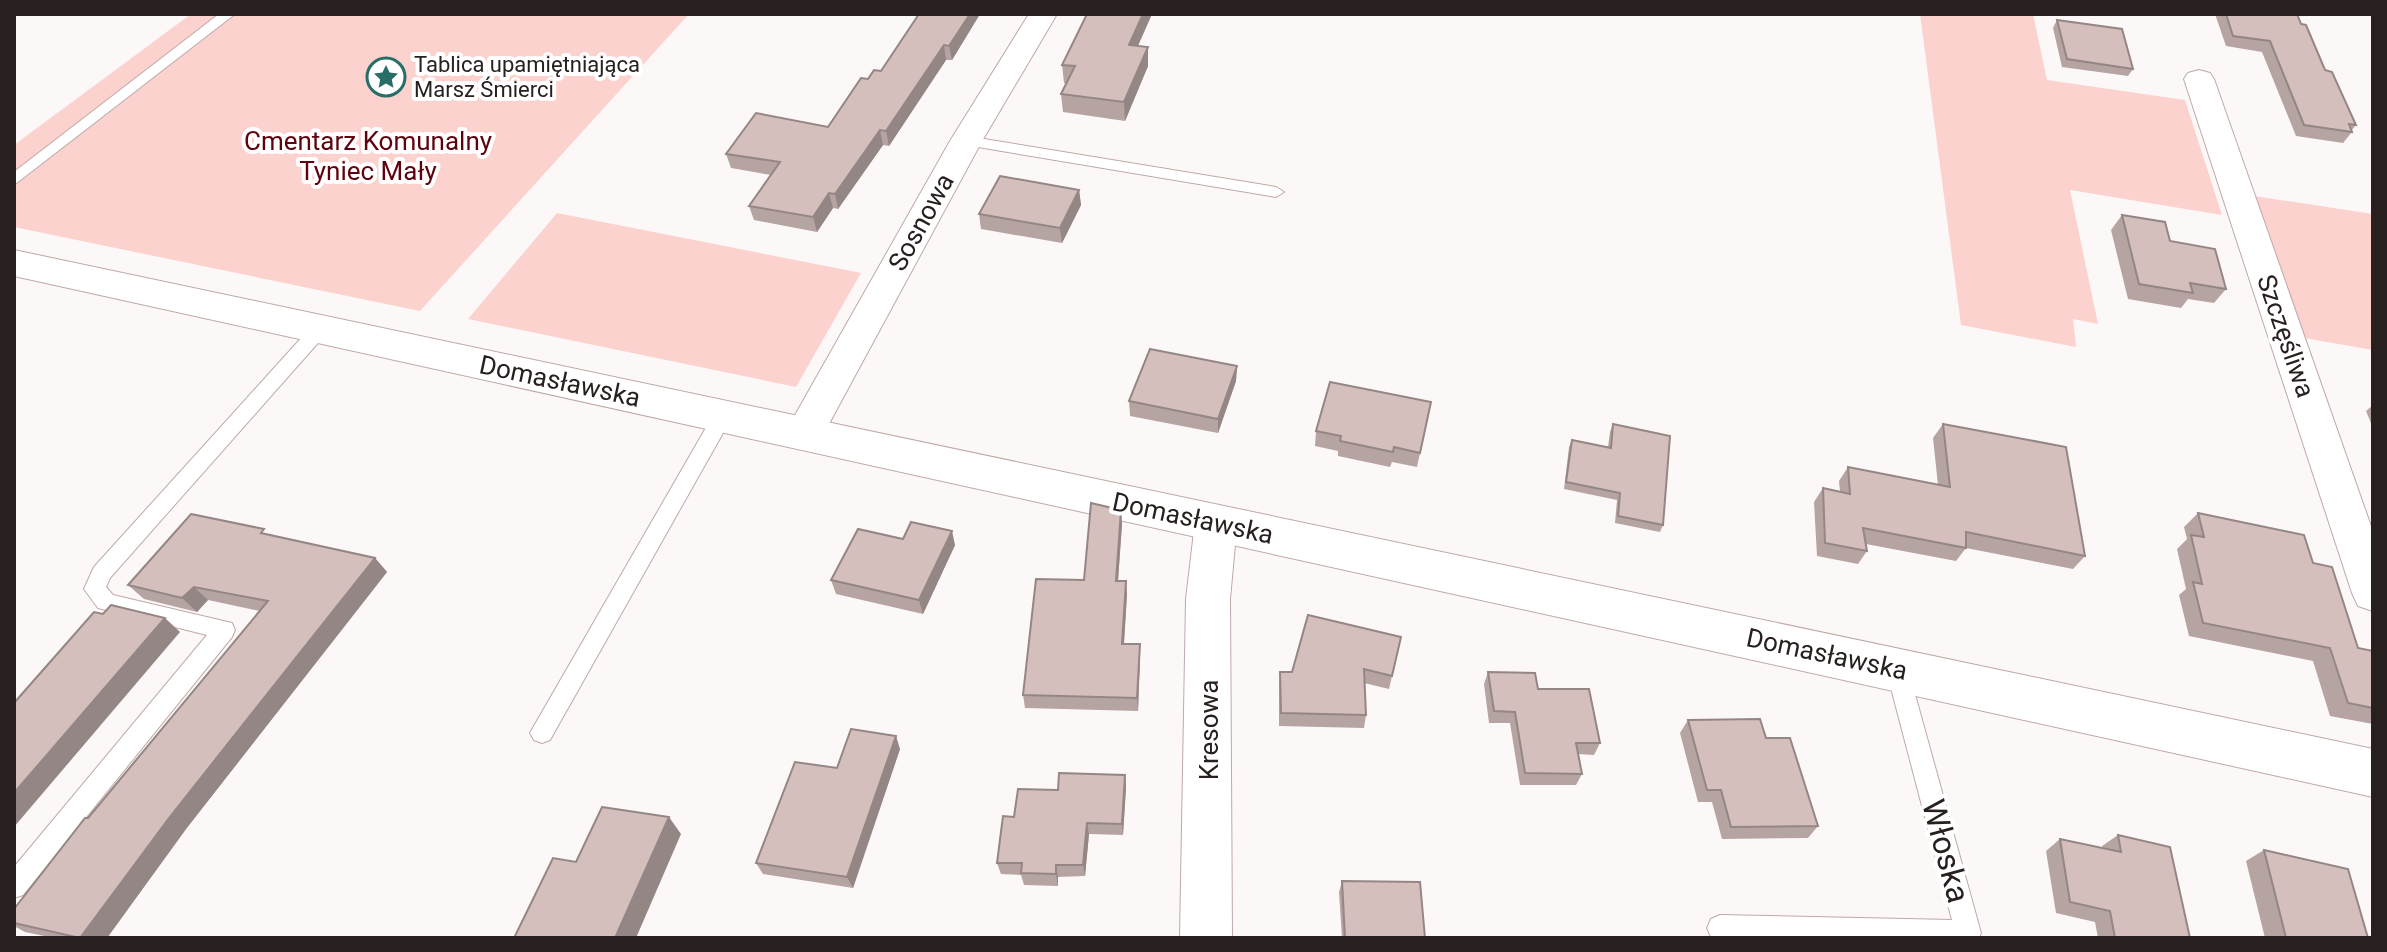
<svg xmlns="http://www.w3.org/2000/svg" width="2387" height="952" font-family="Roboto,sans-serif">
<style>
.green{fill:#fcd2ce}
.lines{fill:none;stroke-linecap:round;stroke-linejoin:round}
.service-casing{stroke:#bea9a7;stroke-width:2}
.minor-casing{stroke:#bea9a7;stroke-width:2}
.tertiary-casing{stroke:#bea9a7;stroke-width:2}
.service{fill:#fff;fill-rule:evenodd}
.minor{fill:#fff;fill-rule:evenodd}
.tertiary{fill:#fff;fill-rule:evenodd}
.wall{fill:#b6a4a3}
.shaded-wall{fill:#948684}
.building{fill:#d4bfbd;stroke:#948684;stroke-width:2}
.labels{text-anchor:middle;dominant-baseline:central;stroke-width:8;stroke-linejoin:round;paint-order:stroke}
.far-poi-label{font-size:22px;fill:#28201f;stroke:#fff;text-anchor:start}
.park-label{font-size:26px;fill:#5f020d;stroke:#fff}
.street-label{font-size:26px;fill:#28201f;stroke:#fff}
.near-street-label{font-size:32px;fill:#28201f;stroke:#fff}
</style>
<rect width="100%" height="100%" fill="#fdf8f8"/>
<g class="green">
<path d="M191 14H689L420 311 14 227V145Z"/>
<path d="M1920 14H2033L2047 80 2185 100 2222 215 2070 190 2098 324 2073 319 2076 347 1961 325Z"/>
<path d="M2254 196 2373 214V350L2304 338Z"/>
<path d="M557 213 861 273 796 387 468 319Z"/>
</g>
<g class="lines">
<defs>
<g id="service">
<path d="M219 14H235L14 185V172Z"/>
<path d="M966 136 1276 187 1284 192 1276 197 960 144V138Z"/>
<path d="M319 324 325 325 328 330 325 335 110 578 106 587 113 595 232 623 235 630 232 637 23 895 14 898V867L207 635 98 608 84 589 94 567 313 325Z"/>
<path d="M722 410 732 417 550 740 542 743 534 740 530 733 534 726 715 412Z"/>
<path d="M1897 659 1905 662 1908 669 1981 933 1979 938 1711 937 1707 928 1711 919 1720 915 1952 920 1886 669 1889 662Z"/>
</g>
<g id="minor">
<path d="M1029 14H1057L982 141 818 444 804 449 790 444 785 434 790 424 950 141Z"/>
<path d="M2199 70 2210 73 2214 79 2373 532V611L2358 606 2352 593 2184 79 2188 73Z"/>
<path d="M1216 507 1231 511 1237 523 1230 599 1232 938H1180L1186 599 1195 523 1201 511Z"/>
</g>
<path id="tertiary" d="M14 250 2373 749V797L14 276Z"/>
</defs>
<use href="#service" class="service-casing"/>
<use href="#minor" class="minor-casing"/>
<use href="#tertiary" class="tertiary-casing"/>
<use href="#service" class="service"/>
<use href="#minor" class="minor"/>
<use href="#tertiary" class="tertiary"/>
</g>
<g class="wall">
<path d="M980 14 952 60H946L889 146 883 145 838 209 833 208 817 232 754 220 749 206 771 175 731 168 726 154 828 127 868 79Z"/>
<path d="M1087 14H1152L1138 46 1148 66 1125 121 1063 112 1061 94 1066 84 1064 83 1062 65Z"/>
<path d="M2215 14H2297L2325 70 2356 125 2352 130V132L2343 143 2296 136 2262 52 2226 46Z"/>
<path d="M2057 20 2133 69 2128 76 2062 67 2053 28Z"/>
<path d="M1079 190 1081 205 1062 243 981 229 979 214Z"/>
<path d="M2122 215 2170 241 2226 289 2214 303 2188 299 2181 308 2128 299 2111 230Z"/>
<path d="M1237 366 1236 381 1218 433 1130 416 1129 401Z"/>
<path d="M1431 402 1417 467 1392 462 1390 467 1338 456V451L1315 446 1316 431Z"/>
<path d="M2373 405V428L2366 411Z"/>
<path d="M1613 424 1663 525 1660 532 1615 523 1617 500 1564 489 1569 447 1572 440 1608 447 1610 432Z"/>
<path d="M1943 424 2085 556 2073 569 1966 548 1956 561 1866 544 1867 551 1858 564 1817 556 1814 502 1823 488 1840 492 1839 481 1848 467 1938 485 1933 438Z"/>
<path d="M2198 513 2313 563 2358 648 2373 651V724L2330 716 2313 661 2189 636 2179 595 2186 589 2177 549 2187 539 2184 527Z"/>
<path d="M1122 524 1118 581 1127 594 1124 644H1140V657L1138 711 1025 708 1023 695Z"/>
<path d="M270 535 375 558 387 572 186 829 107 938H54L25 932 14 926V909L88 818 260 611 208 600 197 612 144 599 128 585Z"/>
<path d="M955 545 923 614 836 594 831 580Z"/>
<path d="M1401 637 1389 689 1364 683 1366 715 1364 728 1279 726V685L1280 672H1292Z"/>
<path d="M1488 672 1538 689 1600 743 1594 755 1578 754 1582 774 1576 785H1520L1510 723H1489L1484 684Z"/>
<path d="M1688 720 1766 738 1818 826 1808 838 1722 839 1712 802H1698L1680 733Z"/>
<path d="M900 749 853 888 763 874 756 863 837 768Z"/>
<path d="M1125 775 1126 787 1123 835 1089 834 1085 876 1058 877V886L1024 885 1021 875 1001 874 997 863 1058 790Z"/>
<path d="M2118 835 2190 938H2098L2095 922 2056 913 2046 851 2060 839 2103 848 2102 846Z"/>
<path d="M2264 850 2368 938H2265L2246 861Z"/>
<path d="M1342 881 1425 938H1342L1339 892Z"/>
</g>
<g class="shaded-wall">
<path d="M970 14H980L952 60 949 46Z"/>
<path d="M1143 14H1152L1130 63 1129 45Z"/>
<path d="M944 45 946 60 889 146 886 131Z"/>
<path d="M1148 47V66L1125 121 1124 102Z"/>
<path d="M880 130 883 145 838 209 835 194Z"/>
<path d="M1079 190 1081 205 1062 243 1060 228Z"/>
<path d="M829 193 833 208 817 232 813 217Z"/>
<path d="M1237 366 1236 381 1218 433V419Z"/>
<path d="M1121 510 1122 524 1117 594 1116 581Z"/>
<path d="M952 531 955 545 923 614 919 600Z"/>
<path d="M375 558 387 572 186 829 107 938H80L169 818Z"/>
<path d="M1126 581 1127 594 1123 657 1122 644Z"/>
<path d="M194 587 208 600 197 612 182 598Z"/>
<path d="M165 618 180 632 14 827V793Z"/>
<path d="M1140 644V657L1138 711 1137 698Z"/>
<path d="M896 736 900 749 853 888 847 877Z"/>
<path d="M1125 775 1126 787 1123 835 1122 824Z"/>
<path d="M669 817 681 834 636 938H615Z"/>
<path d="M1087 823 1089 834 1085 876 1083 865Z"/>
<path d="M1056 865 1058 877V886L1056 874Z"/>
</g>
<g class="building">
<path d="M919 14H970L949 46 944 45 886 131 880 130 835 194 829 193 813 217 749 206 780 162 726 154 756 113 828 127 861 78 868 79 874 70 881 71Z"/>
<path d="M1087 14H1143L1129 45 1148 47 1124 102 1061 94 1075 66 1062 65Z"/>
<path d="M2226 14H2297L2301 24 2306 25 2325 70 2332 72 2356 125 2349 124 2352 132 2304 125 2270 41 2233 36Z"/>
<path d="M2057 20 2122 29 2133 69 2067 59Z"/>
<path d="M1000 176 1079 190 1060 228 979 214Z"/>
<path d="M2122 215 2165 222 2170 241 2215 249 2226 289 2190 283 2193 293 2139 284Z"/>
<path d="M1150 349 1237 366 1218 419 1129 401Z"/>
<path d="M1330 382 1431 402 1420 453 1394 447 1393 452 1340 441 1341 436 1316 431Z"/>
<path d="M1613 424 1670 436 1663 525 1618 516 1620 493 1566 482 1572 440 1611 448Z"/>
<path d="M1943 424 2066 447 2085 556 1966 532V548L1863 528 1867 551 1825 543 1823 488 1850 494 1848 467 1950 487Z"/>
<path d="M1091 503 1121 510 1116 581H1126L1122 644H1140L1137 698 1023 695 1036 579 1084 580Z"/>
<path d="M2198 513 2304 535 2313 563 2332 567 2358 648 2373 651V708L2348 703 2330 648 2203 623 2193 582 2202 584 2191 535 2204 537Z"/>
<path d="M191 514 264 529 261 533 375 558 169 818 80 938 14 923V909L85 818H88L268 601 194 587 182 598 128 585Z"/>
<path d="M911 522 952 531 919 600 831 580 858 529 903 539Z"/>
<path d="M111 605 165 618 14 793V703L94 612 103 614Z"/>
<path d="M1308 615 1401 637 1392 676 1364 669 1366 715 1281 713 1280 672H1292Z"/>
<path d="M1488 672 1535 673 1538 689H1589L1600 743H1576L1582 774 1525 773 1515 712 1494 711Z"/>
<path d="M1760 719 1766 738H1790L1818 826 1731 827 1721 790H1707L1688 720Z"/>
<path d="M851 729 896 736 847 877 756 863 795 762 837 768Z"/>
<path d="M1059 773 1125 775 1122 824 1087 823 1083 865H1056V874L1021 873 1022 863H997L1003 816 1014 817 1018 789 1058 790Z"/>
<path d="M602 807 669 817 615 938H514L553 858 576 862Z"/>
<path d="M2118 835 2170 847 2190 938H2115L2110 911 2070 902 2060 839 2121 852Z"/>
<path d="M2264 850 2348 869 2368 938H2286Z"/>
<path d="M1342 881 1420 882 1425 938H1345Z"/>
</g>
<defs>
<symbol id="sight-ring" viewBox="-11 -11 22 22"><circle r="9.5" fill="#fff" stroke="#266e66" stroke-width="1.5"/><path d="M0-6L1.8-2.2L6-1.7L2.9 1.2L3.7 5.4L0 3.3L-3.7 5.4L-2.9 1.2L-6-1.7L-1.8-2.2Z" fill="#266e66"/></symbol>
</defs>
<g fill-rule="evenodd">
<use href="#sight-ring" x="364" y="55" width="44" height="44"/>
</g>
<g class="labels">
<g class="far-poi-label">
<text x="414" y="64">Tablica upamiętniająca<tspan x="414" dy="25">Marsz Śmierci</tspan></text>
</g>
<g class="park-label">
<text x="368" y="141">Cmentarz Komunalny<tspan x="368" dy="30">Tyniec Mały</tspan></text>
</g>
<g class="street-label">
<text transform="translate(921 222) rotate(-61)">Sosnowa</text>
<text transform="translate(2286 336) rotate(71)">Szczęśliwa</text>
<text transform="translate(560 381) rotate(12)">Domasławska</text>
<text transform="translate(1193 518) rotate(12)">Domasławska</text>
<text transform="translate(1827 654) rotate(12)">Domasławska</text>
<text transform="translate(1209 730) rotate(-90)">Kresowa</text>
</g>
<g class="near-street-label">
<text transform="translate(1946 851) rotate(75)">Włoska</text>
</g>
</g>
<rect width="2387" height="952" fill="none" stroke="#28201f" stroke-width="32"/>
</svg>
